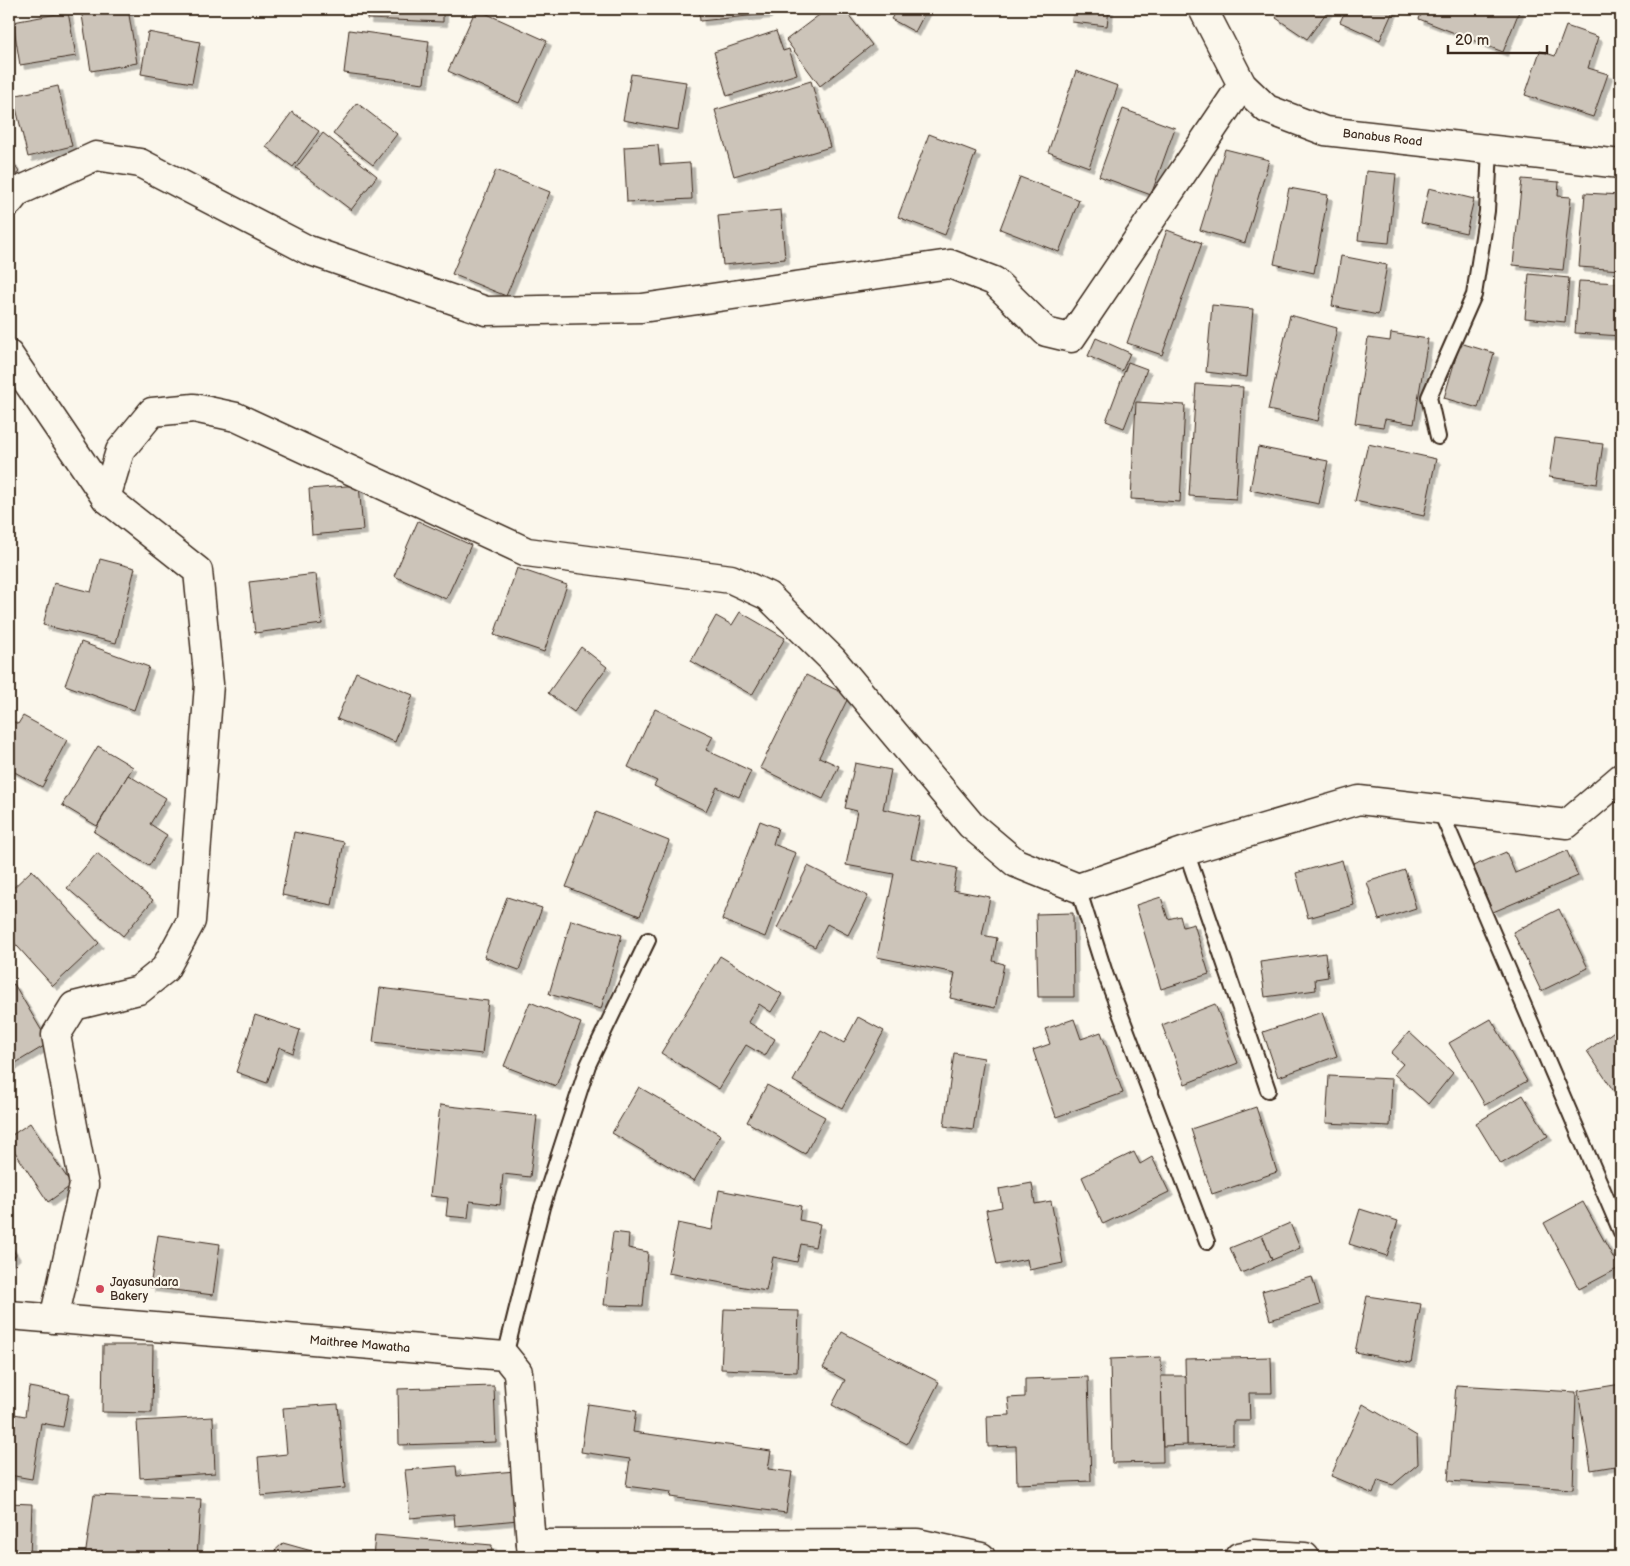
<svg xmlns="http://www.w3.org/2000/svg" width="1630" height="1566" font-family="'Balsamiq Sans',sans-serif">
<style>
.building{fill:#ccc4b9;stroke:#3b2a1e;filter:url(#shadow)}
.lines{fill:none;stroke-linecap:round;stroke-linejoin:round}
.lane-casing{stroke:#3b2a1e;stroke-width:18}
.street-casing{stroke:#3b2a1e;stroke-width:31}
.lane{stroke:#fbf7ec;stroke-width:14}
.street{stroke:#fbf7ec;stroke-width:28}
.poi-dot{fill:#d1495b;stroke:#fbf7ec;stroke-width:2}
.labels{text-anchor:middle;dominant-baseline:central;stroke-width:4.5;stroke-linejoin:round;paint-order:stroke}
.street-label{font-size:12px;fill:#3b2a1e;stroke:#fbf7ec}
.poi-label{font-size:12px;fill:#3b2a1e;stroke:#fbf7ec;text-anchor:start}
</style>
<defs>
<filter id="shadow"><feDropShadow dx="4.5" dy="4.5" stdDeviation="0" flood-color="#0004"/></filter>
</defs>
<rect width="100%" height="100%" fill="#fbf7ec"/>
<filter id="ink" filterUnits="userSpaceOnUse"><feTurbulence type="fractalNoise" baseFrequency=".02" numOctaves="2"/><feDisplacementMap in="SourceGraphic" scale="10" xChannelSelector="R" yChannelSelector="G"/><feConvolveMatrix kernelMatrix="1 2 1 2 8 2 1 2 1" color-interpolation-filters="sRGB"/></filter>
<g filter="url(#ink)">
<g class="building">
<path d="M81 9H128L137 63 91 71Z"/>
<path d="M368 9H443V22L367 19Z"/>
<path d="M476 9 547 41 519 103 448 71Z"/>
<path d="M699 9H767V14L700 21Z"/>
<path d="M827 9H844L872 45 820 86 786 40Z"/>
<path d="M897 9H927L915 32 891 19Z"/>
<path d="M1073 9H1109L1107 26 1072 22Z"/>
<path d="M1282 9H1329L1307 39 1276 18Z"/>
<path d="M1346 9H1394L1380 40 1340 22Z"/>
<path d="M1423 9H1520L1503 52 1419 19Z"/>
<path d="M68 12 76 56 20 65 13 22Z"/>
<path d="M1566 26 1598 37 1588 68 1608 74 1593 117 1525 95 1540 51 1555 56Z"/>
<path d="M349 30 429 41 424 83 344 73Z"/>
<path d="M776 31 783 51 789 49 797 74 727 96 714 52Z"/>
<path d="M148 32 200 42 192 83 141 74Z"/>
<path d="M1076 71 1118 86 1089 167 1048 152Z"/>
<path d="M631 74 686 82 678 130 623 120Z"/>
<path d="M811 81 830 147 734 176 715 110Z"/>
<path d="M58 86 72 146 28 157 13 96Z"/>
<path d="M357 103 397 134 373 165 333 134Z"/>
<path d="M1123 109 1175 128 1151 195 1099 176Z"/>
<path d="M292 112 319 131 293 167 266 147Z"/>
<path d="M323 133 377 176 351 210 296 168Z"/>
<path d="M929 134 976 152 945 235 898 217Z"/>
<path d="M658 145 660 165 690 163 692 199 627 202 624 147Z"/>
<path d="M1225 149 1269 160 1245 243 1200 230Z"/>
<path d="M9 157 19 172 9 180Z"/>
<path d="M496 170 550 192 506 296 452 274Z"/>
<path d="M1366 171 1396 174 1389 243 1358 240Z"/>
<path d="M1020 177 1079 200 1059 252 1000 229Z"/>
<path d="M1522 179 1559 182 1558 196 1571 197 1563 270 1513 265Z"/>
<path d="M1289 188 1328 195 1314 273 1274 264Z"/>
<path d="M1429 188 1474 199 1466 233 1421 223Z"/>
<path d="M1585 193 1621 195V270L1579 267Z"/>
<path d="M781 210 785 259 723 265 718 216Z"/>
<path d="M1167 230 1202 243 1162 355 1127 343Z"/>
<path d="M1341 256 1387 265 1378 315 1332 306Z"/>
<path d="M1529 274 1569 278 1565 322 1525 318Z"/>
<path d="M1579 281 1621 283V336L1575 333Z"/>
<path d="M1212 305 1253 309 1247 377 1206 372Z"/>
<path d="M1290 315 1337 328 1318 421 1268 410Z"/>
<path d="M1391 333 1428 339 1414 424 1385 419 1383 427 1355 423 1368 338 1390 341Z"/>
<path d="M1096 338 1130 353 1122 371 1088 356Z"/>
<path d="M1460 343 1494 353 1478 408 1444 398Z"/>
<path d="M1128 362 1147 369 1124 428 1106 421Z"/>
<path d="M1196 384 1243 387 1236 499 1189 496Z"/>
<path d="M1136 402 1185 405 1180 502 1131 499Z"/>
<path d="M1555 438 1603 444 1597 484 1549 477Z"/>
<path d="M1368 444 1436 459 1424 516 1355 501Z"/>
<path d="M1258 447 1328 461 1319 504 1250 490Z"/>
<path d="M359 485 363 530 312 535 309 489Z"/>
<path d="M418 521 471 545 446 599 394 576Z"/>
<path d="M100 559 135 568 116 643 43 625 54 583 91 592Z"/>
<path d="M517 568 567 585 544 652 494 635Z"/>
<path d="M316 574 322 624 255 633 249 582Z"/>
<path d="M740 612 785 638 752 695 691 661 716 616 732 625Z"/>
<path d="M81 642 149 667 134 710 65 685Z"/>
<path d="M581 647 607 667 574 712 548 693Z"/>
<path d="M356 672 413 695 395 742 337 719Z"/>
<path d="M806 675 849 696 819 757 839 766 823 799 760 768Z"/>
<path d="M655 709 713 736 706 750 751 771 739 797 717 787 706 811 654 786 657 781 628 767Z"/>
<path d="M23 716 67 740 42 787 9 769V719L18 724Z"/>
<path d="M98 746 133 767 97 826 62 805Z"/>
<path d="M855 763 891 770 883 809 920 817 911 858 957 868 953 890 990 897 982 935 997 938 993 961 1004 964 995 1008 950 998 955 973 877 957 894 874 846 865 857 811 845 808Z"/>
<path d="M128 775 166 798 150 824 167 835 149 866 94 832Z"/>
<path d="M596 812 669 841 640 916 566 887Z"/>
<path d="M760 821 778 828 773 844 796 853 765 937 722 920Z"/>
<path d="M294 832 344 842 332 905 282 895Z"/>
<path d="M1567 851 1578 876 1493 912 1473 866 1506 852 1515 873Z"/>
<path d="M97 853 153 900 123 936 67 888Z"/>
<path d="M1342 860 1354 905 1308 918 1296 873Z"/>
<path d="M808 866 868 896 848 935 827 924 815 947 777 928Z"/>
<path d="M32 870 99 943 53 986 9 937V892Z"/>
<path d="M1405 870 1416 908 1379 920 1367 882Z"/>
<path d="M507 897 542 908 519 970 484 957Z"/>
<path d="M1161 897 1168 919 1180 916 1183 927 1194 924 1209 974 1161 989 1136 905Z"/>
<path d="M1559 909 1588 968 1541 991 1513 932Z"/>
<path d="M1073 913 1074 997H1038L1036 914Z"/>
<path d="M571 920 622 935 601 1009 549 994Z"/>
<path d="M1325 953 1328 977 1315 979 1316 990 1265 997 1260 962Z"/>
<path d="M720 956 782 994 771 1012 759 1004 748 1022 775 1039 765 1056 746 1045 719 1089 661 1053Z"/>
<path d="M14 984 49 1043 9 1067V987Z"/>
<path d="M380 988 488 1001 482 1054 373 1042Z"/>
<path d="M530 1002 581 1023 556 1086 504 1066Z"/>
<path d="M1215 1004 1238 1063 1185 1084 1162 1025Z"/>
<path d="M1322 1012 1337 1056 1278 1077 1263 1032Z"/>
<path d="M255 1015 300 1030 293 1053 279 1047 267 1083 236 1072Z"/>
<path d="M858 1017 884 1031 842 1108 793 1081 821 1030 844 1043Z"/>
<path d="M1074 1019 1081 1039 1101 1032 1123 1093 1056 1117 1033 1050 1050 1044 1045 1029Z"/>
<path d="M1491 1019 1527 1081 1485 1105 1449 1043Z"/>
<path d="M1621 1026V1093L1617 1096 1587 1051Z"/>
<path d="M1409 1032 1453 1073 1428 1104 1394 1074 1403 1064 1391 1053Z"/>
<path d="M954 1053 984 1058 973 1130 944 1126Z"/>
<path d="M1329 1076 1392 1079 1390 1126 1326 1123Z"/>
<path d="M767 1085 825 1117 805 1154 747 1122Z"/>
<path d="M639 1087 721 1135 694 1181 612 1133Z"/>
<path d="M1523 1095 1548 1136 1501 1164 1476 1123Z"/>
<path d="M440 1105 537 1116 530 1177 503 1174 500 1205 470 1201 468 1218 446 1216 448 1198 430 1196Z"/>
<path d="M1256 1107 1277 1172 1212 1194 1191 1129Z"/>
<path d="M30 1123 72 1185 48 1202 9 1143V1137Z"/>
<path d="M1134 1152 1140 1164 1152 1157 1169 1192 1103 1224 1082 1177Z"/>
<path d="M1032 1183 1035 1204 1051 1201 1063 1263 1029 1270 1027 1259 997 1265 986 1210 1002 1207 999 1189Z"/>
<path d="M719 1190 801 1206 799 1220 820 1224 815 1247 801 1244 797 1262 773 1257 766 1291 668 1273 678 1223 712 1230Z"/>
<path d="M1583 1202 1619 1268 1579 1289 1544 1223Z"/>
<path d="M1360 1209 1398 1221 1387 1256 1349 1244Z"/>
<path d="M1290 1223 1300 1248 1272 1260 1262 1235Z"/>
<path d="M613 1232 629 1234 628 1248 648 1252 643 1306 604 1305Z"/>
<path d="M158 1235 220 1244 213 1295 150 1287Z"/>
<path d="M1262 1235 1272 1260 1241 1273 1230 1248Z"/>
<path d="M9 1244 16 1255 9 1261Z"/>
<path d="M1312 1277 1320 1305 1270 1320 1262 1291Z"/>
<path d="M1367 1296 1421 1304 1411 1363 1355 1352Z"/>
<path d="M724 1309 799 1311 797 1372 721 1369Z"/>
<path d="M842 1332 939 1382 907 1444 832 1405 845 1380 823 1368Z"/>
<path d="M103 1345H153L152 1413 102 1412Z"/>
<path d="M1161 1357 1163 1462 1112 1463 1110 1359Z"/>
<path d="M1271 1357 1272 1393H1249L1250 1421H1233V1444L1187 1445 1185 1359Z"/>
<path d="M1161 1376H1186L1187 1445 1163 1446Z"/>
<path d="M1088 1377 1091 1481 1017 1484 1016 1446 988 1447 987 1416 1010 1415 1008 1398 1025 1397V1379Z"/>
<path d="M1621 1384V1465L1591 1470 1578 1391Z"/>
<path d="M1456 1385 1576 1392 1573 1489 1448 1481Z"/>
<path d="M494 1386 496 1442 399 1445 398 1389Z"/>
<path d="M29 1387 69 1394 63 1427 41 1423 32 1479 9 1475V1413L25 1416Z"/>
<path d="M338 1404 345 1488 261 1496 258 1457 287 1454 283 1408Z"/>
<path d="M588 1404 636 1411 633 1432 771 1451 768 1469 792 1472 786 1513 670 1497 671 1492 626 1486 630 1459 581 1452Z"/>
<path d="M1363 1404 1417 1436 1418 1464 1393 1485 1378 1480 1373 1494 1331 1476Z"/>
<path d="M213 1417 215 1473 140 1478 137 1421Z"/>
<path d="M456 1466 457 1476 515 1471 518 1520 455 1526 454 1514 410 1518 405 1470Z"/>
<path d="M94 1495 201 1499 197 1557H85Z"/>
<path d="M9 1503 32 1504 30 1557H9Z"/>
<path d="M375 1535 492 1545 491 1557H373Z"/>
<path d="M283 1543 333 1557H268Z"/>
</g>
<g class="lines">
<defs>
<g id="lane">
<path d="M1438 437 1429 397 1474 295 1487 211 1490 149"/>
<path d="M1440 810 1621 1232"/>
<path d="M1186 851 1268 1090"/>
<path d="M1078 888 1106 976 1207 1242"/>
<path d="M505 1356 542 1207 588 1065 648 940"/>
</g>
<g id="street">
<path id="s1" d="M1203 9 1242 85 1267 109 1325 131 1621 164"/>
<path d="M9 202 17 192 96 156 140 163 308 250 486 311 642 308 950 264 994 281 1046 332 1071 338 1242 85"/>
<path d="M9 355 106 498 198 571 209 684 191 921 165 969 139 990 74 1006 56 1035 84 1185 54 1319"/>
<path d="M106 498 120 451 152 412 194 408 236 417 527 552 731 579 768 596 832 659 971 825 1016 863 1078 888 1186 851 1359 800 1567 824 1621 778"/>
<path id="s2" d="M9 1315 505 1356 518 1372 532 1557"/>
<path d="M531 1544 917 1543 981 1557"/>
<path d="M1239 1557 1253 1554 1305 1557"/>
</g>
</defs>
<use href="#lane" class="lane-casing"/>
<use href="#street" class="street-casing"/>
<use href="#lane" class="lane"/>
<use href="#street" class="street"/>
</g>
</g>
<circle class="poi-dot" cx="100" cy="1289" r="5"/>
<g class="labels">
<g class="street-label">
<text stroke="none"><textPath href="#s1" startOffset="240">Banabus Road</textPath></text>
<text stroke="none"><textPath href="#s2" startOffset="352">Maithree Mawatha</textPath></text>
</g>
<g class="poi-label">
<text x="110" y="1282">Jayasundara<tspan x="110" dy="14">Bakery</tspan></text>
</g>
</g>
<rect width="1630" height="1566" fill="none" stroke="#fbf7ec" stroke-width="30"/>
<rect x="15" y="15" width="1600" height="1536" fill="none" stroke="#3b2a1e" stroke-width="2" filter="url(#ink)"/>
<path d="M1448 45v8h99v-8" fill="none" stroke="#3b2a1e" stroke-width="2.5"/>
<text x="1455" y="45" font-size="15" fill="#3b2a1e" stroke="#fbf7ec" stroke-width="4" paint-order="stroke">20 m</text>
</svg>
